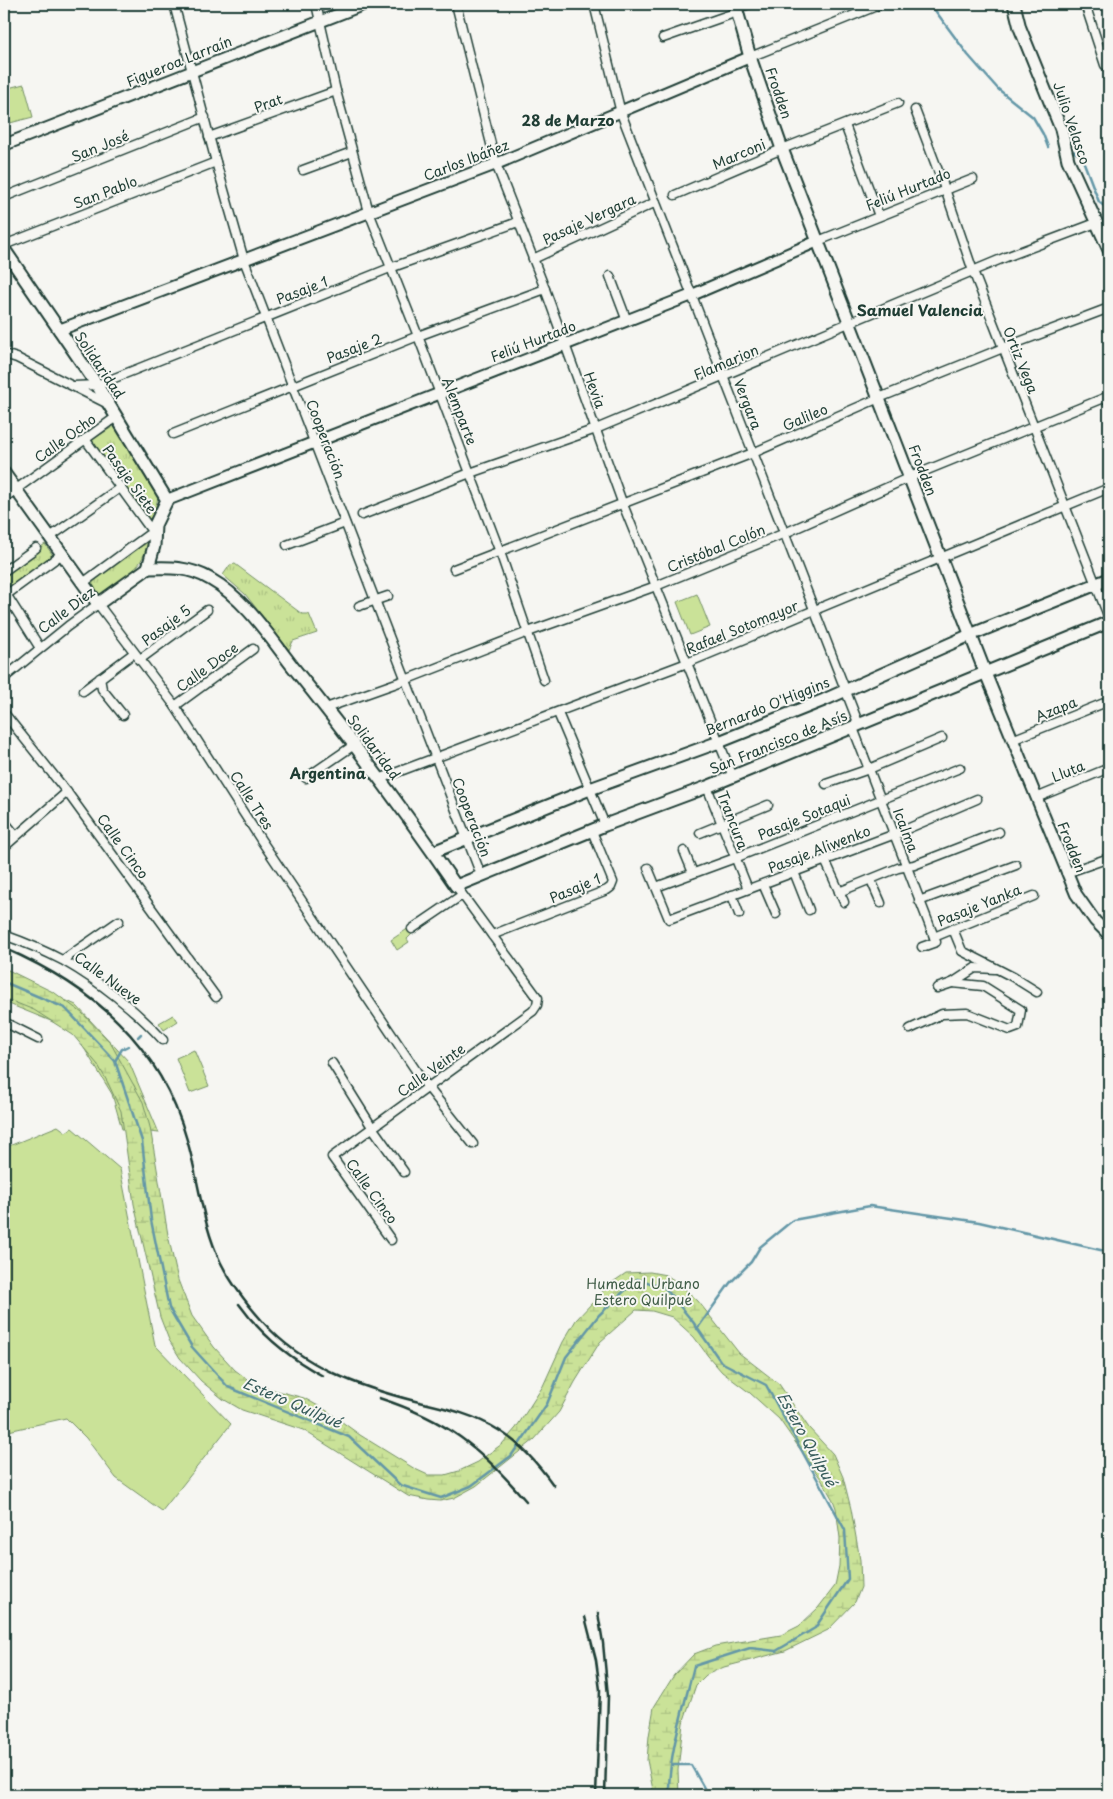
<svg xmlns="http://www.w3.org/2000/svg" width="1113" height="1799" font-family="'Playpen Sans',sans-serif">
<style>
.grass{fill:url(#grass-tufts);stroke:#749066}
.forest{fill:url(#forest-crowns);stroke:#749066}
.wetland{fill:url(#wetland-marsh);stroke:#749066}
.park{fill:#cae298;stroke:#749066}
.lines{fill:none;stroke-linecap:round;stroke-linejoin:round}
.stream{stroke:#6497a7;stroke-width:2.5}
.minor-casing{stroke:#1f3d34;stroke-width:11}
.tertiary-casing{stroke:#1f3d34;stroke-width:14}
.secondary-casing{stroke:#1f3d34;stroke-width:15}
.minor{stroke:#f6f6f2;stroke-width:8}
.tertiary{stroke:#f6f6f2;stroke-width:10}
.secondary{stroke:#f6f6f2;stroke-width:11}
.rail{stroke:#1f3d34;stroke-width:2.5}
.labels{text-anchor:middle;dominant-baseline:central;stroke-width:4;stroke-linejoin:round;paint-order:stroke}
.street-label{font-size:14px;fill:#1f3d34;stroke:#f6f6f2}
.park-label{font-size:14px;fill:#415e48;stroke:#f6f6f2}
.neighbourhood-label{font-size:15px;font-weight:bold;fill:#1f3d34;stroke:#f6f6f2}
.water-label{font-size:15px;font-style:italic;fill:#365b5a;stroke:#f6f6f2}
</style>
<defs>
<pattern id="grass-tufts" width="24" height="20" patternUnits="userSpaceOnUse" patternTransform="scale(1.25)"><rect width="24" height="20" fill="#cae298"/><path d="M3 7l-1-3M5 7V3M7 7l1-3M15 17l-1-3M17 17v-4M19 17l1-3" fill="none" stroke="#adc384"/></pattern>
<pattern id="forest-crowns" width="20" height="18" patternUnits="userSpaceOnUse" patternTransform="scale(1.25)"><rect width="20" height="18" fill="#cae298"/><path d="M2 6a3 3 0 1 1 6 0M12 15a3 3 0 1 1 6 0" fill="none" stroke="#adc384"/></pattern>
<pattern id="wetland-marsh" width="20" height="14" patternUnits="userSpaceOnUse" patternTransform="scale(1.25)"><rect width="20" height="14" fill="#cae298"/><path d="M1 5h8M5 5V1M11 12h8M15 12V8" fill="none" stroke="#adc384"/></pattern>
</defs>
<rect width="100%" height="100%" fill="#f6f6f2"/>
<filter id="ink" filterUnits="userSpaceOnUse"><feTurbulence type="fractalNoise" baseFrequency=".02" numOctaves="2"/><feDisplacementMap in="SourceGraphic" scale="10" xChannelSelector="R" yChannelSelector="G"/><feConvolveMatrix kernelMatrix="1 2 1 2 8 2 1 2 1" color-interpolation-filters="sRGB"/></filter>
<g filter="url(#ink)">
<g class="grass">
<path d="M114 426 139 463 158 497 155 511 150 519 145 517 90 441Z"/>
<path d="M150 537C141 571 130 574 103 594H99L89 581Z"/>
<path d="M45 544 55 558 7 593 4 589V574Z"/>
<path d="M235 564 302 614H309L317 633 293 641 289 650 245 594 223 575 230 565Z"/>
<path d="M409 928 412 934 407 939 409 942 397 950 391 940Z"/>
</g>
<path class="forest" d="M4 973 76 1005 129 1062 159 1133 122 1129 112 1094 73 1030 4 1002Z"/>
<path class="wetland" d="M4 968 55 993 82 1013 110 1042 143 1102 150 1127 168 1235 178 1280 192 1316 214 1347 235 1370 255 1385 304 1398 327 1411 360 1435 415 1469 428 1475H445L459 1471 478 1462 487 1455 502 1444 516 1428 543 1386 563 1342 576 1320 610 1284 626 1273 650 1272 666 1275 677 1282 698 1301 739 1353 779 1384 809 1428 833 1454 843 1477 851 1509 860 1560 861 1587 855 1602 828 1630 785 1651 724 1667 706 1675 696 1685 683 1723 678 1770 679 1795H654L647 1760 649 1736 654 1707 674 1675 694 1654 715 1646 781 1635 799 1626 818 1608 835 1586 839 1566 840 1538 836 1508 833 1500 821 1479 779 1419 750 1393 722 1372 708 1356 694 1337 672 1317 652 1311 636 1310 600 1342 575 1382 559 1412 534 1440 476 1486 454 1498 440 1501 428 1500 408 1496 303 1430 242 1410 223 1399 201 1381 180 1358 169 1340 160 1317 134 1204 121 1111 108 1083 98 1065 73 1035 34 1010 4 998Z"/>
<g class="park">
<path d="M24 84 33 117 10 123 4 97V89Z"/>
<path d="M697 594 710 627 690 635 677 602Z"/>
<path d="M173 1015 178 1021 164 1030 159 1023Z"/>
<path d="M194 1050 209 1086 190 1093 176 1058Z"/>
<path d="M58 1126 66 1132 72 1128 120 1169 155 1345 231 1424 162 1511 116 1478 86 1438 66 1418 4 1432V1284L7 1283 9 1146Z"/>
</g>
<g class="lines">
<g class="stream">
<path d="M933 4 934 9 968 55 998 89 1033 117 1043 134 1048 147"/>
<path d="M1070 150 1081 155 1099 202 1109 210"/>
<path d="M4 982 65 1008 115 1061 142 1141 151 1220 169 1308 192 1347 228 1387 349 1437 400 1485 441 1498 471 1486 511 1456 547 1404 566 1357 599 1315 637 1279 664 1287 693 1322 721 1362 766 1385 845 1530 848 1579 815 1628 776 1651 750 1648 694 1666C685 1704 668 1756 669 1795"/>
<path d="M138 1037 141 1034"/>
<path d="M115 1061 122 1049 128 1046"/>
<path d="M697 1329 730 1283 751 1262 760 1247 793 1220 870 1206 979 1222 1109 1252"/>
<path d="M672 1765H691L708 1795"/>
</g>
<defs>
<g id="minor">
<path d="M174 4 216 162 244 260 481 875"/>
<path d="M316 4 336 91 369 212 418 336 500 552 544 680"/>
<path d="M456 4 496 164 545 289 622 502 733 777"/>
<path d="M594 4 621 113 859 725"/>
<path d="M1085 4 1105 65"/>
<path d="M736 8 750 4"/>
<path d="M663 38 737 12"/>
<path d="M750 57 879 5V4"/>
<path d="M915 110 945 189 973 271 1109 618"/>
<path d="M845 125 879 216"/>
<path d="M209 137 336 91"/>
<path d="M303 170 352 152"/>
<path d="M675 195 782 149 898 103"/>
<path d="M4 197 205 117"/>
<path d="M818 241 973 179"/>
<path d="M4 245 216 162"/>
<path d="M533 259 656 202"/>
<path d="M610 276 627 321"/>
<path d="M4 354 17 358 108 404"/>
<path d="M74 386 97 385 390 268 518 222"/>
<path d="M173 434 418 336 545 289"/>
<path d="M4 498 116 417"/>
<path d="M362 515 470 473 596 429 1006 257 1096 223"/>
<path d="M50 537 121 487"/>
<path d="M287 545 345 523"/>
<path d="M454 569 753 453 879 398 1003 348 1109 308"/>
<path d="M4 571 36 548"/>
<path d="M83 583 148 535 154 534 85 439"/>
<path d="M4 591 40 648"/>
<path d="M6 595 62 554"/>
<path d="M359 606 388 596"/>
<path d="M139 660 207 610"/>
<path d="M4 678 68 626 98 604 175 706 261 840 423 1081 473 1144"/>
<path d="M100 678 102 689 123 715"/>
<path d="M83 691 134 653"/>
<path d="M175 706 253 649"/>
<path d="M326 708 405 680 528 632 656 586 785 533 915 475 1109 396"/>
<path d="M4 713 67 792 216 997"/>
<path d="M558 713 605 825"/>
<path d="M853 728 936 942 922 947"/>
<path d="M1012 740 1109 701"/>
<path d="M306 778 354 745"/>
<path d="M379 779 687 663 1109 488"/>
<path d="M826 784 869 769 942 738"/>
<path d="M707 787 748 889"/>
<path d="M1036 798 1109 768"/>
<path d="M4 821 16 836"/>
<path d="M700 833 768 805"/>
<path d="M4 847 67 792"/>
<path d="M684 851 693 873"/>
<path d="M825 860 844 902"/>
<path d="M648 868 669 919 895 834 977 799"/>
<path d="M794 872 809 910"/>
<path d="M1066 873 1109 858"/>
<path d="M871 880 881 903"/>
<path d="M763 884 776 914"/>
<path d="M656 887 735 858 960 768"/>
<path d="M839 892 898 868 914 865 999 832"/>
<path d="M732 895 739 914"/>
<path d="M919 901 1016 865"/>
<path d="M412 929 462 895"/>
<path d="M953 929 962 951 1013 977 1037 992"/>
<path d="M4 935C24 942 45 951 64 961 99 981 136 1010 163 1040"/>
<path d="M492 935 607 890 611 887 613 882 592 831"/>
<path d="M934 937 1034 896"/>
<path d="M63 960 119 921"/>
<path d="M937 988 952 983 975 968 995 969"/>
<path d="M4 1022 38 1039"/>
<path d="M910 1029 942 1014 967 1013 1010 1030 1018 1027 1021 1010 983 986 952 983"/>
<path d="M332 1063 372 1127 404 1172"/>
<path d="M391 1240 332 1157 533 1011 537 1005 538 998 456 886"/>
</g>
<g id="tertiary">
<path d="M4 145 365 4"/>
<path d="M59 330 496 164 750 57"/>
<path d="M167 500 692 295 818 241"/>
<path d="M985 672 1076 894 1095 921 1109 935"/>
</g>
<g id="secondary">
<path d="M735 4 750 57 782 149 985 672"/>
<path d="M1014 4 1020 28 1061 129 1068 160 1109 250"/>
<path d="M4 249 97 385 167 500 155 525 154 546 148 568"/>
<path d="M4 473 98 604 148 568"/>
<path d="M148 568C170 567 190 567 210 579 244 598 269 636 293 667 350 738 405 811 456 886L605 825 707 787 1109 622"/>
<path d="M433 852 590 789 719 742 824 700 970 635 1109 579"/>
</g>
</defs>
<use href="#minor" class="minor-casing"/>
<use href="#tertiary" class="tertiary-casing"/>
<use href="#secondary" class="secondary-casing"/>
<use href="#minor" class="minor"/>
<use href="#tertiary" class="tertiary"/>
<use href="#secondary" class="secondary"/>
<g class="rail">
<path d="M4 948C93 987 160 1044 187 1140 199 1180 202 1225 221 1263 232 1285 247 1304 264 1323 303 1367 360 1387 415 1401 445 1408 474 1414 500 1431 522 1445 539 1465 554 1486"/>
<path d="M239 1304C261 1335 289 1358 323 1376"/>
<path d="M379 1398C447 1420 480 1447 526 1501"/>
<path d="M598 1613 603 1643 608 1696 605 1795"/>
<path d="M585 1617 596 1660 600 1690 596 1795"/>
</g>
</g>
</g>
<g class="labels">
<g class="street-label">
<text transform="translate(179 61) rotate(-22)">Figueroa Larraín</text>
<text transform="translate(779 93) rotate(71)">Frodden</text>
<text transform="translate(268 103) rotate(-20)">Prat</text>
<text transform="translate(1072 123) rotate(71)">Julio Velasco</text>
<text transform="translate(100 146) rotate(-22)">San José</text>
<text transform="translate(739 154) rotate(-23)">Marconi</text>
<text transform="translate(466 160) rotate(-21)">Carlos Ibáñez</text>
<text transform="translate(908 189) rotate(-22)">Feliú Hurtado</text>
<text transform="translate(105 192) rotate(-21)">San Pablo</text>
<text transform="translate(589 219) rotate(-25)">Pasaje Vergara</text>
<text transform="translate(302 290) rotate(-21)">Pasaje 1</text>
<text transform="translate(533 341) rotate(-21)">Feliú Hurtado</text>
<text transform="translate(354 348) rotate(-21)">Pasaje 2</text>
<text transform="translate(1021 360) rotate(68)">Ortiz Vega</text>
<text transform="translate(726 362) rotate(-23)">Flamarion</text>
<text transform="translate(100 365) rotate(56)">Solidaridad</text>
<text transform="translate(595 390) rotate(70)">Hevia</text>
<text transform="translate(748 404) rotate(69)">Vergara</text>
<text transform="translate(460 411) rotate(69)">Alemparte</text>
<text transform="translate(805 417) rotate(-23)">Galileo</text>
<text transform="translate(65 438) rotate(-36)">Calle Ocho</text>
<text transform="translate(326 439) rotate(69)">Cooperación</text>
<text transform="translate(923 470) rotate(69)">Frodden</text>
<text transform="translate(130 479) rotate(54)">Pasaje Siete</text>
<text transform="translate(716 548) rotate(-22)">Cristóbal Colón</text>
<text transform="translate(66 610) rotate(-37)">Calle Diez</text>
<text transform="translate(166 625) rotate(-37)">Pasaje 5</text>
<text transform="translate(742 627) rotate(-22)">Rafael Sotomayor</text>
<text transform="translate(207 667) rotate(-36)">Calle Doce</text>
<text transform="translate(767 706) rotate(-22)">Bernardo O'Higgins</text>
<text transform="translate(1056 709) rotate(-22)">Azapa</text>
<text transform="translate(778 742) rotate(-22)">San Francisco de Asís</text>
<text transform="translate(374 747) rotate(53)">Solidaridad</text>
<text transform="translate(1068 771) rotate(-22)">Lluta</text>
<text transform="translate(252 800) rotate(57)">Calle Tres</text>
<text transform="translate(472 817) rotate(69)">Cooperación</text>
<text transform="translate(804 817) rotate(-22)">Pasaje Sotaqui</text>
<text transform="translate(733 820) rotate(69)">Trancura</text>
<text transform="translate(906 830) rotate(69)">Icalma</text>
<text transform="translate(123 846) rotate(54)">Calle Cinco</text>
<text transform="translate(1072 847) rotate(68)">Frodden</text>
<text transform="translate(819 849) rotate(-21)">Pasaje Aliwenko</text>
<text transform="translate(575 888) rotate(-23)">Pasaje 1</text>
<text transform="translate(979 905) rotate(-22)">Pasaje Yanka</text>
<text transform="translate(108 978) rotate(36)">Calle Nueve</text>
<text transform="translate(431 1070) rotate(-36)">Calle Veinte</text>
<text transform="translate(372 1191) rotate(54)">Calle Cinco</text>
</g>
<g class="park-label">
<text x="643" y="1283">Humedal Urbano<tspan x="643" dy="16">Estero Quilpué</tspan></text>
</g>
<g class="neighbourhood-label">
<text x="568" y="119">28 de Marzo</text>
<text x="920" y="309">Samuel Valencia</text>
<text x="328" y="772">Argentina</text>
</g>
<g class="water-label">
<text transform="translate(293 1402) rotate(23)">Estero Quilpué</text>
<text transform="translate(808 1439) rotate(61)">Estero Quilpué</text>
</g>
</g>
<rect width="1113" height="1799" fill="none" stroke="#f6f6f2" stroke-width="20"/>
<rect x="10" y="10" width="1093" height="1779" fill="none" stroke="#1f3d34" stroke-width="2" filter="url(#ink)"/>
</svg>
